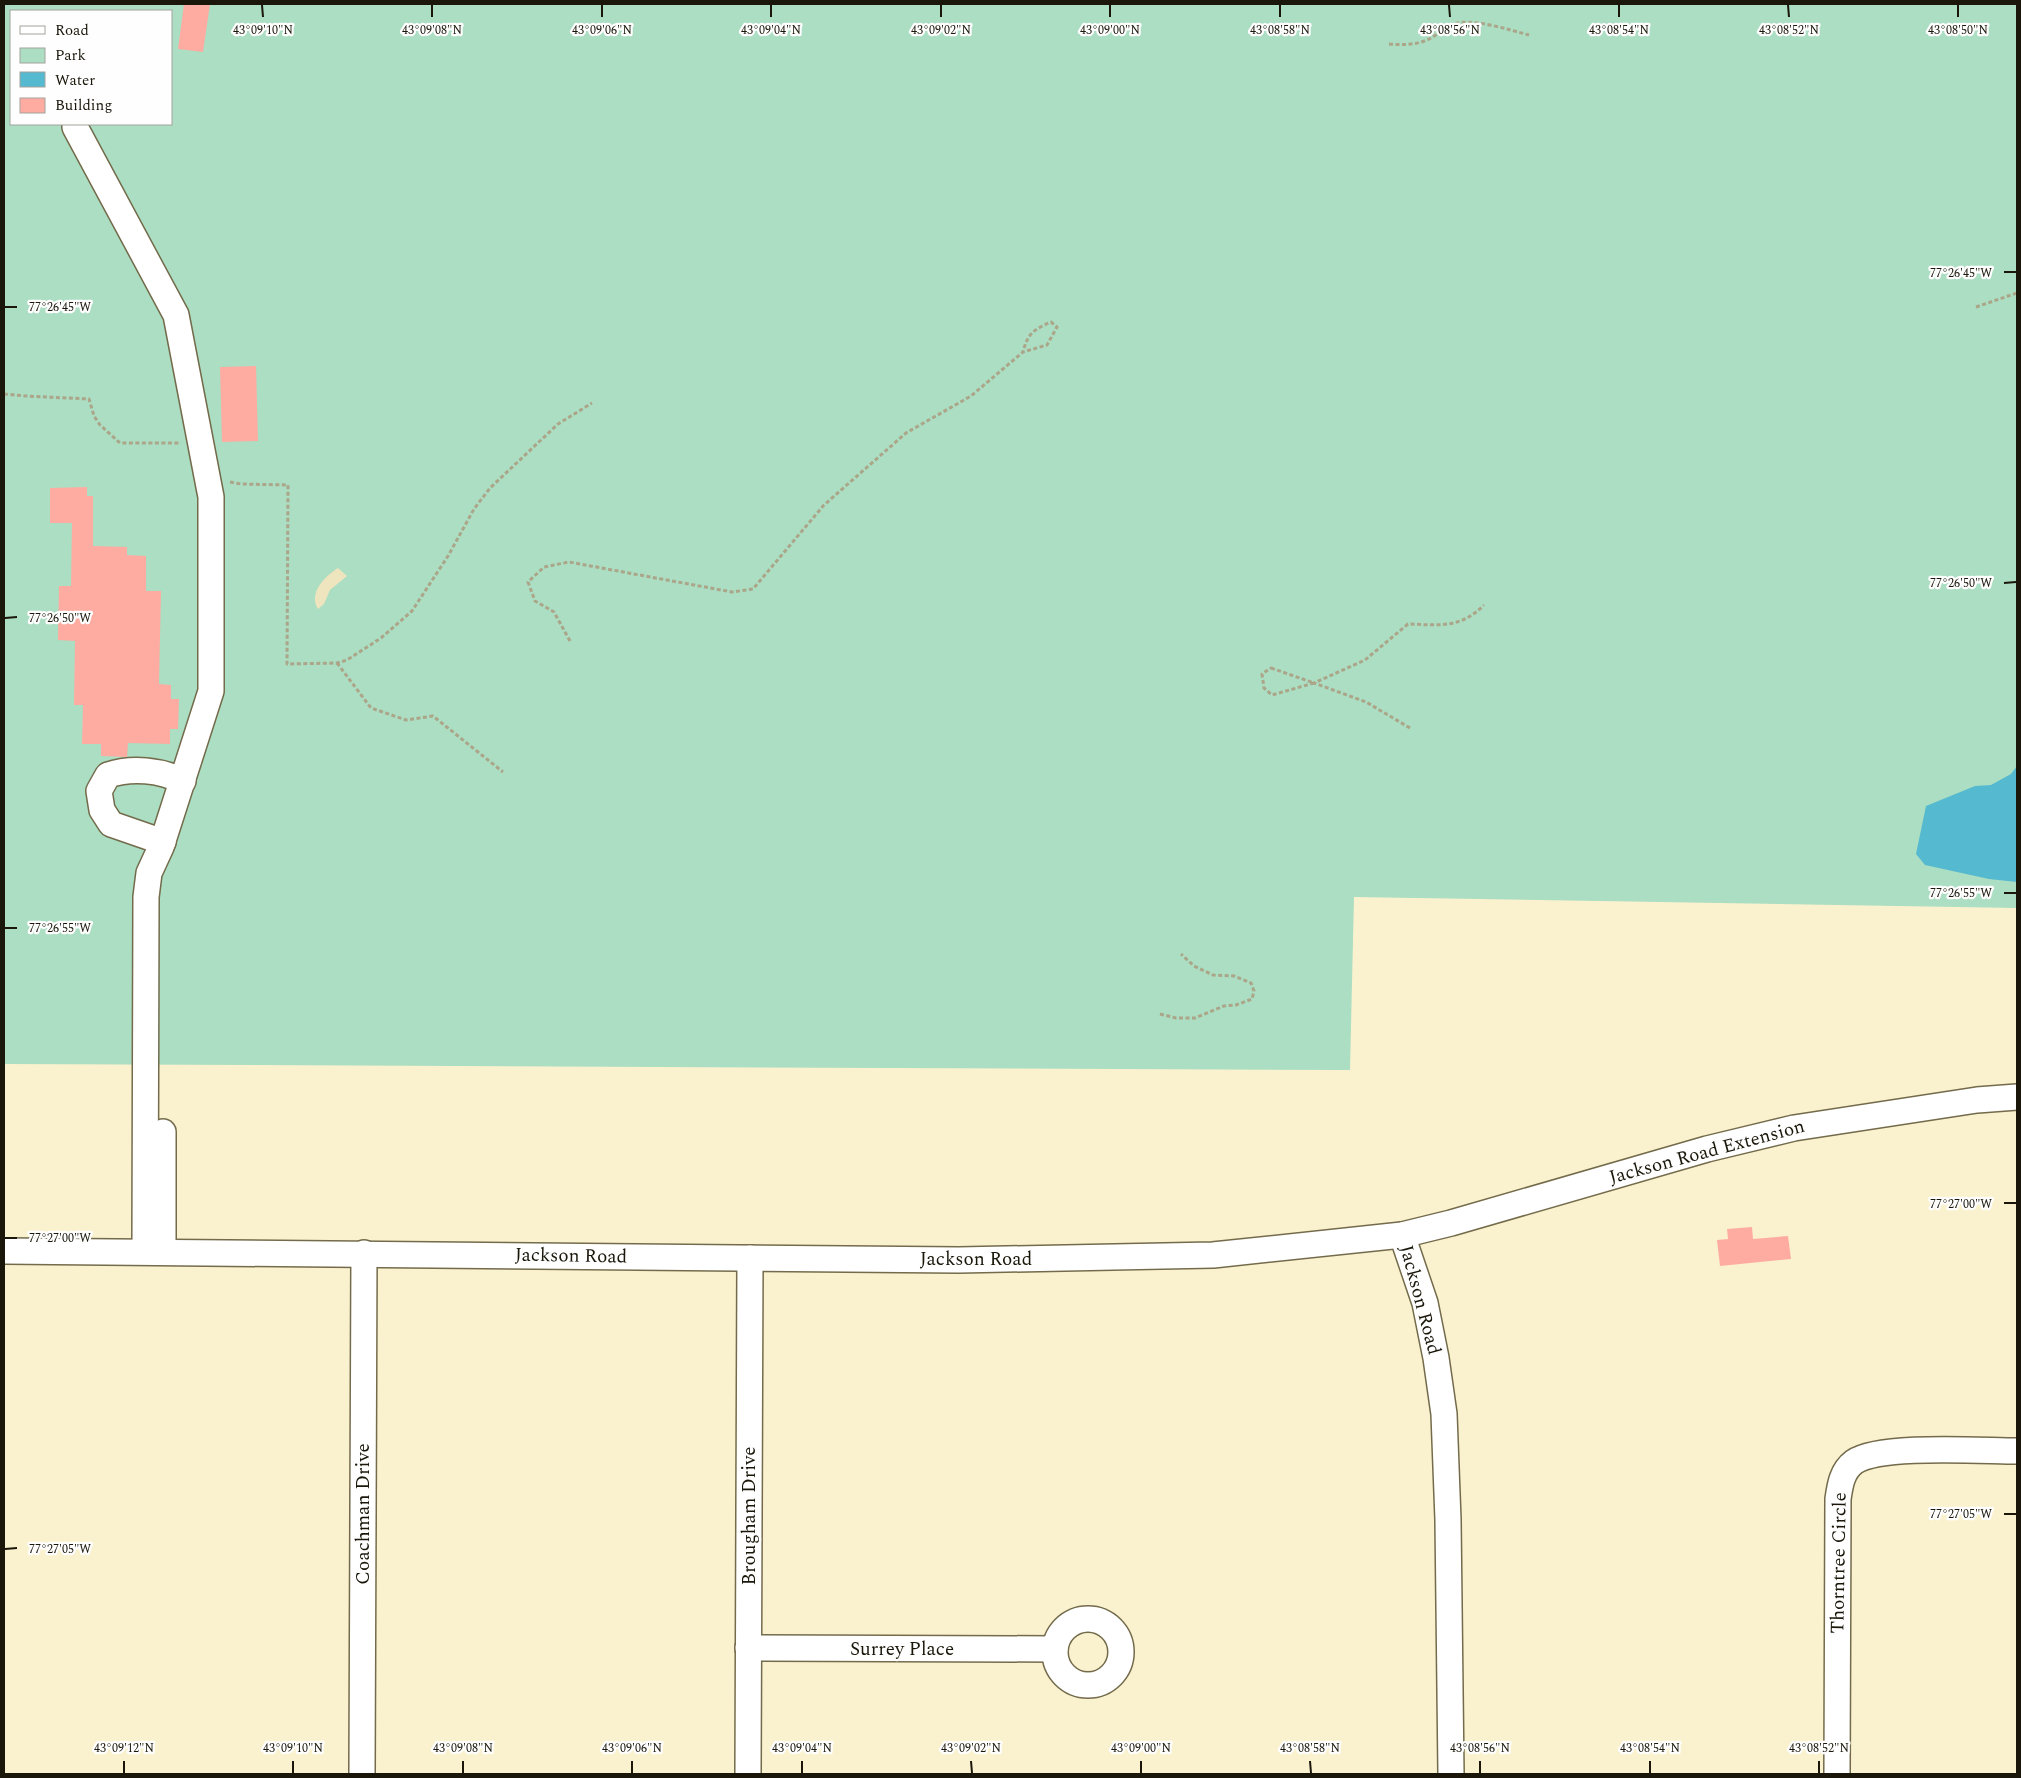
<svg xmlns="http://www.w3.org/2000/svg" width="2021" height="1778" font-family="Spectral,serif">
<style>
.green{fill:#abdec2;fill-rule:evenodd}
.sand{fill:#eee4be}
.water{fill:#55b9d0}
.building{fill:#feaca2}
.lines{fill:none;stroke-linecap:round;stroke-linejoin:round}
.minor-casing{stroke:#736b4b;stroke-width:28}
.path{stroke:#aba589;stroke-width:3;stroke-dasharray:4 2.5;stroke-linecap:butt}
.minor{stroke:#fff;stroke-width:25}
.ticks{fill:none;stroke:#1a170a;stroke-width:2}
.labels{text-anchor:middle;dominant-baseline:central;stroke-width:4.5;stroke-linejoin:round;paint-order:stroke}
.street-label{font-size:19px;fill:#1a170a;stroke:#fefefe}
.ticks-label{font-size:12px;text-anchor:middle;fill:#1a170a;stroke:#fefefe;stroke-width:4.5;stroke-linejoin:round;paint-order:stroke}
</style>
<rect width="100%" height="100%" fill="#faf2ce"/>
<path class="green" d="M4 4H2017V908L1354 897 1350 1070 4 1064ZM11 11H171V124H11Z"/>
<path class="sand" d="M338 568 347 576 330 590 324 604 318 609C308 593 325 576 338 568Z"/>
<path class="water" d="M2017 766V882L1989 879 1925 865 1916 854 1926 806 1975 786 1991 785 2011 774Z"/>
<g class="building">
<path d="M184 4H210L203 52 178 49Z"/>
<path d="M256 366 258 441 222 442 220 367Z"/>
<path d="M87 487V496H93V546L127 547V555L146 556V591H161L159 684 171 685V699H179L178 729H170V744L128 743 127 757 101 756V744H82L83 705H74L75 641 58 640 59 586H71L72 523H50V488Z"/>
<path d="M1752 1227 1753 1239 1788 1236 1791 1259 1720 1266 1717 1240 1728 1239 1727 1229Z"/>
</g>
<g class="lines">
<defs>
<g id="minor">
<path d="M75 127 176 315 211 497V691L161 847 149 873 146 897 145 1251"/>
<path d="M163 842 111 824 102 810 99 791 108 775C132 767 160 770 183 781"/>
<path d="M1402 1235 1425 1303 1436 1358 1444 1414 1448 1520 1451 1774"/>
<path d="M4 1251 959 1260 1213 1255 1402 1235 1451 1223 1707 1149 1794 1128 1977 1100 2017 1097"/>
<path d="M163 1252V1132"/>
<circle cx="1088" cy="1652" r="33"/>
<path d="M748 1648 1055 1649"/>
<path d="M362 1774 364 1253"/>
<path d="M748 1774 750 1258"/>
<path d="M1837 1774 1838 1499C1840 1485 1842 1471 1854 1462 1880 1444 1982 1451 2017 1451"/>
</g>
</defs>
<use href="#minor" class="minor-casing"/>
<g class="path">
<path d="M1389 44C1402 45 1415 45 1427 40 1438 35 1445 26 1457 23 1476 19 1510 30 1529 35"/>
<path d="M1976 307 2017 293"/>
<path d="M4 394 25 396 89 399 94 416 100 425 120 443H181"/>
<path d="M230 482 241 484 288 485 287 664 337 663 347 660 381 638 412 611 448 556 474 509 490 488 558 424 592 403"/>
<path d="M570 641 554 612 535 601 528 582 544 567 569 562 732 592 753 589 824 505 906 433 971 396 1023 352 1047 345 1057 327 1051 322C1033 330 1028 333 1023 352"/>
<path d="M337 663 371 708 406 720 433 716 503 772"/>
<path d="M1271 668 1314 683 1272 695 1264 688 1262 674Z"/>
<path d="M1410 728 1366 702 1314 683 1365 660 1408 624C1439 625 1460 629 1484 605"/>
<path d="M1160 1014 1176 1018H1195L1224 1006 1236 1005 1252 999 1254 991 1251 983 1234 976 1213 975 1194 966 1181 954"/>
</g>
<use href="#minor" class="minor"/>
</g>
<path class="ticks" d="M262 5 263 17M432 5V17M602 5V17M771 5V17M941 5V17M1110 5V17M1280 5V17M1449 5 1450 17M1619 5V17M1788 5 1789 17M1958 5V17M2004 272H2016M5 307H17M2004 583 2016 582M5 618 17 617M2004 893H2016M5 928H17M2004 1203H2016M5 1238H17M2004 1514H2016M5 1549 17 1548M124 1761V1773M293 1761V1773M463 1761V1773M632 1761V1773M802 1761V1773M971 1761 972 1773M1141 1761V1773M1310 1761 1311 1773M1480 1761V1773M1650 1761V1773M1819 1761V1773"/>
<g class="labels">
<g class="street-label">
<text transform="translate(1707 1152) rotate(-15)">Jackson Road Extension</text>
<text transform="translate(571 1256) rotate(1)">Jackson Road</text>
<text x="976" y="1259">Jackson Road</text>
<text transform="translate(1420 1300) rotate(75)">Jackson Road</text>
<text transform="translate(363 1514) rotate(-90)">Coachman Drive</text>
<text transform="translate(749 1516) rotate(-90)">Brougham Drive</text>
<text transform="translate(1839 1563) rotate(-89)">Thorntree Circle</text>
<text x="902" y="1649">Surrey Place</text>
</g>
</g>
<g class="ticks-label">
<text x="263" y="34">43°09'10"N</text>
<text x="432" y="34">43°09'08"N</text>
<text x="602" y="34">43°09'06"N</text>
<text x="771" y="34">43°09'04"N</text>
<text x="941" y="34">43°09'02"N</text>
<text x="1110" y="34">43°09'00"N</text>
<text x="1280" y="34">43°08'58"N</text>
<text x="1450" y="34">43°08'56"N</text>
<text x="1619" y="34">43°08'54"N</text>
<text x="1789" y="34">43°08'52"N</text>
<text x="1958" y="34">43°08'50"N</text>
<text x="1961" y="277">77°26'45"W</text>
<text x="60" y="311">77°26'45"W</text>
<text x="1961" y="587">77°26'50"W</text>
<text x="60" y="622">77°26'50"W</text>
<text x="1961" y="897">77°26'55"W</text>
<text x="60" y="932">77°26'55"W</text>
<text x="1961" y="1208">77°27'00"W</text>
<text x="60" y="1242">77°27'00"W</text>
<text x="1961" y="1518">77°27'05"W</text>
<text x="60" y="1553">77°27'05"W</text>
<text x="124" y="1752">43°09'12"N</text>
<text x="293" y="1752">43°09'10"N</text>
<text x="463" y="1752">43°09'08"N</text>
<text x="632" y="1752">43°09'06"N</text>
<text x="802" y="1752">43°09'04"N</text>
<text x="971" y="1752">43°09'02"N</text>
<text x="1141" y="1752">43°09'00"N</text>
<text x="1310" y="1752">43°08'58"N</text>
<text x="1480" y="1752">43°08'56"N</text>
<text x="1650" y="1752">43°08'54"N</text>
<text x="1819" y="1752">43°08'52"N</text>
</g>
<rect width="2021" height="1778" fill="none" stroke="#1a170a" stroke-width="10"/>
<rect x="10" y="10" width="162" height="115" fill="#fefefe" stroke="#a3a29c"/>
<rect x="20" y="26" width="25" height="8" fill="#ffffff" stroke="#a3a29c"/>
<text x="55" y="35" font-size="15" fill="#1a170a">Road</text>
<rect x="20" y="48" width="25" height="15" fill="#abdec2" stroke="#a3a29c"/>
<text x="55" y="60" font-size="15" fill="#1a170a">Park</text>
<rect x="20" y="72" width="25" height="15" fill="#55b9d0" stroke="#a3a29c"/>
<text x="55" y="85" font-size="15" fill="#1a170a">Water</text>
<rect x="20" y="98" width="25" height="15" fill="#feaca2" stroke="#a3a29c"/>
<text x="55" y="110" font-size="15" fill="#1a170a">Building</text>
</svg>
